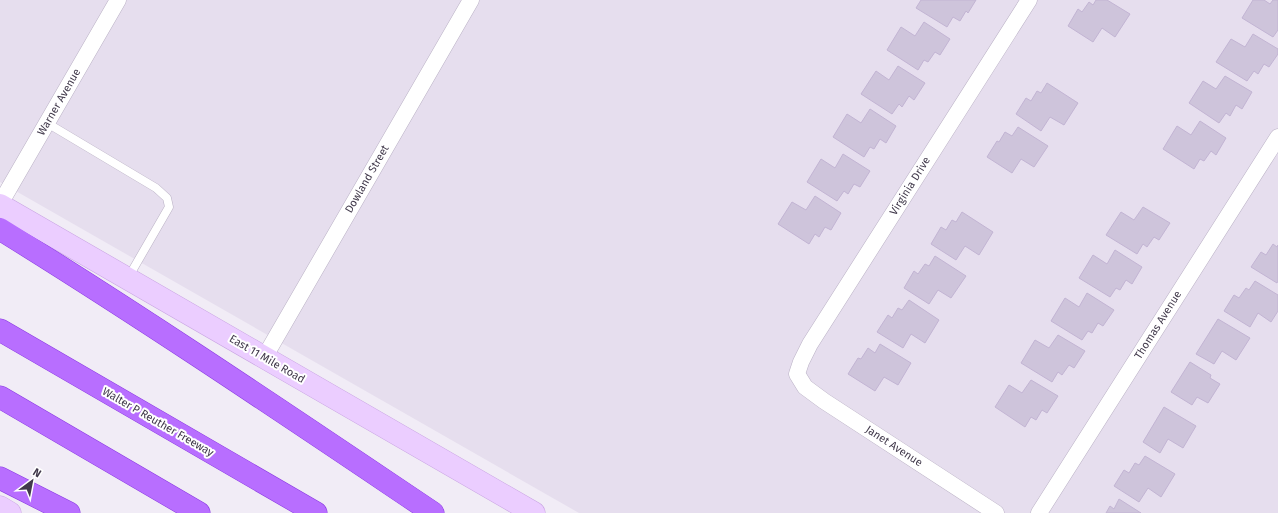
<svg xmlns="http://www.w3.org/2000/svg" width="1278" height="513" font-family="'Fira Sans',sans-serif">
<style>
.residential{fill:#e6deee}
.building{fill:#cec4db;stroke:#c2b4d3}
.lines{fill:none;stroke-linecap:round;stroke-linejoin:round}
.service-casing{stroke:#bab1c5;stroke-width:9}
.minor-casing{stroke:#bab1c5;stroke-width:17}
.secondary-casing{stroke:#c8a4e2;stroke-width:23}
.motorway-casing{stroke:#8a3ce0;stroke-width:23}
.service{stroke:#fff;stroke-width:8}
.minor{stroke:#fff;stroke-width:16}
.secondary{stroke:#ebcdff;stroke-width:22}
.motorway{stroke:#b86eff;stroke-width:22}
.labels{text-anchor:middle;dominant-baseline:central;stroke-width:4;stroke-linejoin:round;paint-order:stroke}
.street-label{font-size:11px;fill:#41394b;stroke:#fff}
</style>
<rect width="100%" height="100%" fill="#f1ecf6"/>
<path class="residential" d="M0 0H1278V513H579L0 182Z"/>
<g class="building">
<path d="M921 0H976L968 13 966 11 960 21 953 17 947 27 916 8Z"/>
<path d="M1096 0H1107L1130 14 1115 37 1102 28 1093 42 1068 26 1078 9 1082 12 1089 2 1093 5Z"/>
<path d="M1253 0H1264L1270 4 1273 0H1278V30L1273 37 1242 18Z"/>
<path d="M924 22 950 39 940 55 935 52 928 62 924 60 918 70 887 50 901 27 915 36Z"/>
<path d="M1253 34 1278 49V54L1269 67 1264 64 1258 74 1254 71 1247 81 1216 62 1231 39 1245 47Z"/>
<path d="M898 66 925 83 914 100 909 96 902 107 899 104 892 114 861 94 876 71 889 80Z"/>
<path d="M1225 76 1252 92 1242 109 1236 105 1230 116 1226 113 1219 123 1189 103 1203 81 1216 89Z"/>
<path d="M1047 83 1078 103 1064 125 1050 117 1041 131 1016 114 1026 98 1031 101 1037 91 1041 93Z"/>
<path d="M870 109 896 126 886 143 880 139 874 149 870 147 864 157 833 137 847 114 861 123Z"/>
<path d="M1200 121 1226 138 1216 155 1211 151 1204 161 1200 159 1194 169 1163 149 1177 126 1191 135Z"/>
<path d="M1018 127 1048 146 1034 167 1021 159 1012 173 987 157 997 141 999 142 1005 132 1012 136Z"/>
<path d="M843 154 870 171 860 187 854 184 848 194 844 191 837 201 807 182 821 159 835 168Z"/>
<path d="M815 196 841 213 831 230 825 227 819 237 815 234 809 244 778 224 792 202 806 210Z"/>
<path d="M1143 207 1170 223 1159 240 1154 237 1147 247 1143 244 1137 254 1106 235 1121 212 1134 220Z"/>
<path d="M962 212 993 232 979 255 965 246 956 260 931 244 941 227 946 230 952 220 956 222Z"/>
<path d="M1273 244 1277 247 1278 245V281L1277 283 1251 267 1261 252 1266 255Z"/>
<path d="M1115 250 1142 267 1132 284 1126 280 1120 290 1116 288 1110 297 1079 278 1093 255 1107 264Z"/>
<path d="M935 256 966 276 951 298 938 290 929 304 904 288 914 271 918 274 925 264 929 266Z"/>
<path d="M1255 281 1278 295V311L1271 322 1258 313 1250 327 1224 311 1234 295 1239 298 1246 288 1249 290Z"/>
<path d="M1087 293 1114 310 1103 326 1098 323 1092 333 1088 331 1082 340 1051 321 1065 298 1079 307Z"/>
<path d="M909 300 939 320 925 343 911 334 903 348 877 332 888 315 892 318 898 308 902 310Z"/>
<path d="M1218 319 1250 338 1236 360 1222 351 1214 364 1196 354Z"/>
<path d="M1058 335 1085 351 1074 368 1069 365 1062 375 1058 372 1052 382 1021 363 1035 340 1049 348Z"/>
<path d="M880 344 911 363 898 385 884 377 875 391 848 374 858 358 861 359 868 348 875 353Z"/>
<path d="M1190 362 1211 375 1210 378 1220 384 1208 403 1197 397 1192 405 1171 392Z"/>
<path d="M1031 380 1058 396 1047 413 1042 410 1036 420 1031 417 1025 427 995 407 1009 385 1022 393Z"/>
<path d="M1164 407 1196 426 1183 448 1168 439 1160 453 1143 442Z"/>
<path d="M1145 456 1175 474 1161 497 1148 488 1139 502 1114 486 1124 470 1129 473 1135 463 1139 465Z"/>
<path d="M1119 499 1141 513H1106L1110 506 1114 509Z"/>
</g>
<g class="lines">
<defs>
<path id="service" d="M47 123 156 188 167 198 169 207 128 278"/>
<g id="minor">
<path d="M0 204 118 0"/>
<path d="M264 358 471 0"/>
<path d="M996 513 824 401 805 387 797 374 801 362 810 344 1029 0"/>
<path d="M1039 513 1278 137"/>
</g>
<g id="secondary">
<path d="M0 205 534 513"/>
<path d="M0 507 10 513"/>
</g>
<g id="motorway">
<path d="M0 229C147 320 290 417 433 513"/>
<path d="M0 330 316 513"/>
<path d="M0 397 199 513"/>
<path d="M0 478 69 513"/>
</g>
</defs>
<use href="#service" class="service-casing"/>
<use href="#minor" class="minor-casing"/>
<use href="#secondary" class="secondary-casing"/>
<use href="#motorway" class="motorway-casing"/>
<use href="#service" class="service"/>
<use href="#minor" class="minor"/>
<use href="#secondary" class="secondary"/>
<use href="#motorway" class="motorway"/>
</g>
<g class="labels">
<g class="street-label">
<text transform="translate(59 102) rotate(-60)">Warner Avenue</text>
<text transform="translate(367 179) rotate(-60)">Dowland Street</text>
<text transform="translate(910 186) rotate(-58)">Virginia Drive</text>
<text transform="translate(1158 325) rotate(-58)">Thomas Avenue</text>
<text transform="translate(267 359) rotate(30)">East 11 Mile Road</text>
<text transform="translate(158 422) rotate(30)">Walter P Reuther Freeway</text>
<text transform="translate(894 446) rotate(33)">Janet Avenue</text>
</g>
</g>
<g transform="translate(32 481) rotate(32)" stroke="#ffffff" stroke-width="3" paint-order="stroke">
<path d="M0-3L7 15L0 10L-7 15Z" fill="#41394b"/>
<text y="-6" font-size="11" font-weight="bold" text-anchor="middle" fill="#41394b">N</text>
</g>
</svg>
